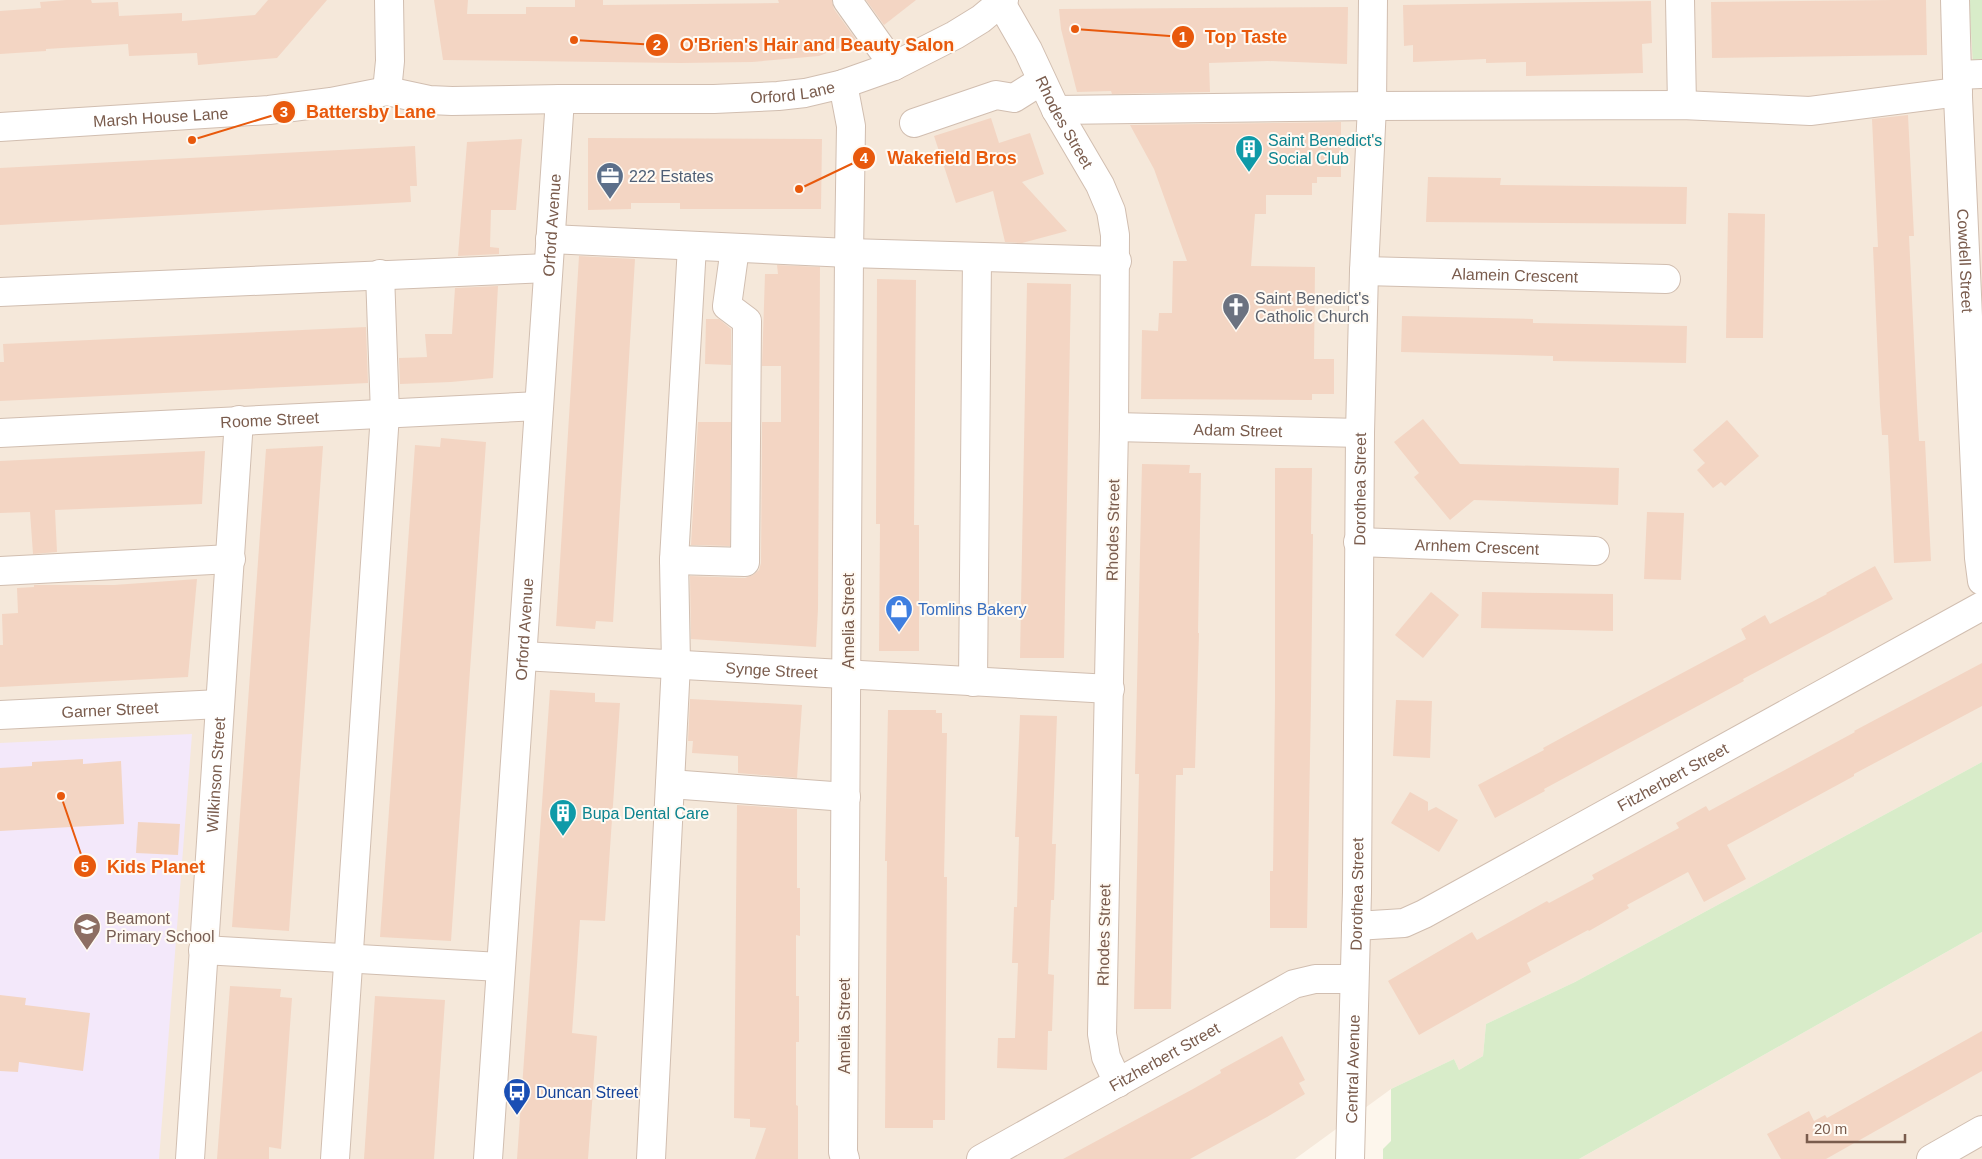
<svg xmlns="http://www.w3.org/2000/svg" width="1982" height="1159" font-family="Helvetica,sans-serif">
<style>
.residential{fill:#f5e8da}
.education{fill:#f3e8fa}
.green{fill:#d8ecc9}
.building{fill:#f3d5c3}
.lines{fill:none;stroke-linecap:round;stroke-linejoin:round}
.minor-casing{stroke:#d1beb0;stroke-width:30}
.minor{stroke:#fff;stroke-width:28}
.labels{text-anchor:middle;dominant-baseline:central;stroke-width:4;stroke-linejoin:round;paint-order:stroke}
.street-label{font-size:16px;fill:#7a5c4d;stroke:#fffaf3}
.culture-label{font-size:16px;fill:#0d838f;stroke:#fffaf3;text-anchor:start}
.service-label{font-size:16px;fill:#4e5e75;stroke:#fffaf3;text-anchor:start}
.worship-label{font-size:16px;fill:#5b616d;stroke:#fffaf3;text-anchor:start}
.shop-label{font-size:16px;fill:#366cbe;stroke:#fffaf3;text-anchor:start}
.education-label{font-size:16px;fill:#785e54;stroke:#fffaf3;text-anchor:start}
.transit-label{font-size:16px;fill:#164399;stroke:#fffaf3;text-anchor:start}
.leader{fill:none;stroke:#e8590c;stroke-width:2}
.callout-dot{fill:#e8590c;stroke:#fffaf3;stroke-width:2}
.mark-label{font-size:15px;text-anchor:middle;font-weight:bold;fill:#fff}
.callout-label{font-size:18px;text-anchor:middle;font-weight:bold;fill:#e8590c;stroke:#fffaf3;stroke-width:4;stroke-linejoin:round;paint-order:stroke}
</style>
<rect width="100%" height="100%" fill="#fdf6ec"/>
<g class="residential">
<path d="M0 0H1982V762L1575 982 1486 1024 1483 1056 1459 1070 1454 1059 1391 1089 1295 1159H0Z"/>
<path d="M1982 932V1159H1579Z"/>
</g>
<path class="education" d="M192 734 159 1159H0V743Z"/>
<g class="green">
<path d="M1969 0H1982V77L1973 64Z"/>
<path d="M1982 762V932L1579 1159H1383V1149L1391 1141V1089L1454 1059 1459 1070 1483 1056 1486 1024 1575 982Z"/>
</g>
<g class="building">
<path d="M66 0H91L92 3 118 2 119 16 182 13V21L255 15 268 0H327L277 58 198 65 197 53 129 56 128 44 46 49V51L0 54V11L41 8 40 2Z"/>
<path d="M434 0H468L467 14H526V7H575V0H603V5L779 3 778 0H832L834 9 857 41 819 56 752 62 681 63 443 60Z"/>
<path d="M866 0H916L884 25Z"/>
<path d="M1892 0H1926L1927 55 1712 58 1711 2Z"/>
<path d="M1651 1 1652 43 1642 44 1643 73 1526 76V62L1486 63V59L1413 62V45L1404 46 1403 5Z"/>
<path d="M1348 7 1347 64 1268 61 1209 63 1210 92 1112 94 1111 91 1077 92 1061 29 1059 9Z"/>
<path d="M1908 115 1914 236H1909L1917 405 1919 441H1925L1931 561 1894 563 1888 435H1882L1880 407 1873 247H1878L1872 119Z"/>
<path d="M991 118 999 143 1030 133 1044 174 1022 182 1067 231 1022 243 1005 242 993 191 956 203 934 136Z"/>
<path d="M1341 122V177H1317V183H1312V195H1266V214H1255L1251 266 1315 267 1314 359H1334V394H1312V400L1141 399 1142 330 1158 331 1159 313H1172L1173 261H1187L1154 169 1130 125Z"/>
<path d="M588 138 822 139 821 209H680V203H631V209L588 210Z"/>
<path d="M522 139 516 210H491L490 247 499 248V254L458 256 467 142Z"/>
<path d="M415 146 417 186H410L411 202 0 225V168Z"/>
<path d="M1428 177 1501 178 1500 185 1687 187 1686 224 1426 222Z"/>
<path d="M1728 213 1765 214 1763 338H1726Z"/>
<path d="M579 256 635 259 613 622 596 621 595 629 556 626Z"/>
<path d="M777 265 820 267 818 609 816 647 691 639 690 576 745 578 753 575 759 570 761 563 762 422H781V366H762L765 274H778Z"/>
<path d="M877 279 916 280 914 525H919V651H879L880 524H876Z"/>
<path d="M1027 283 1071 284 1064 658H1020Z"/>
<path d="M498 286 493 378 451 382 400 384 399 358 427 357 425 334H452L455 288Z"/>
<path d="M1402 316 1533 319V323L1687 326 1686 363 1553 361V356L1401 352Z"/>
<path d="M706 319H719L731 329V365L705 364Z"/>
<path d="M366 327 368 383 0 401V362H4L3 344Z"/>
<path d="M1423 419 1460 464 1619 468 1618 505 1474 500 1450 520 1414 477 1419 473 1394 442Z"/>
<path d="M1727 420 1759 456 1725 486 1721 482 1713 488 1697 470 1705 463 1693 450Z"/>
<path d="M698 422H731L730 546 691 545Z"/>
<path d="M441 438 486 442 451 941 380 937 415 445 440 447Z"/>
<path d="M323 446 289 931 232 927 266 449Z"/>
<path d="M205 451 202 504 55 510 57 552 33 554 30 512 0 513V461Z"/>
<path d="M1142 464 1190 465 1189 473H1201L1198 633H1199L1195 768H1183V775H1176L1171 1009H1134L1139 774H1135Z"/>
<path d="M1275 468H1312L1311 534H1313L1311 699 1307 928H1270V871H1273L1275 699Z"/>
<path d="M1647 512 1684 513 1681 580 1644 579Z"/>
<path d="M1875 566 1893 599 1743 679 1744 681 1544 789 1545 791 1495 818 1478 785 1544 750 1543 748 1611 711 1746 639 1741 629 1765 615 1770 624 1827 594 1826 593Z"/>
<path d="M197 579 188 677 0 687V645H3L2 614 18 613 17 588 34 587V585H114Z"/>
<path d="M1431 592 1459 615 1423 658 1395 635Z"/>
<path d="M1482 592 1613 594V631L1481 628Z"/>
<path d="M1982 663V706L1854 774V776L1727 845 1746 879 1704 902 1688 872 1627 905 1629 908 1589 931 1588 930 1527 963 1531 972 1419 1035 1388 981 1472 932 1477 940 1547 901 1549 903 1594 879 1592 875 1679 828 1676 823 1706 806 1709 811 1855 732 1854 731Z"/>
<path d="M550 690 595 693V702L620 703 605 921 580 920 577 965 572 1033 597 1036 588 1159H517Z"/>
<path d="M690 699 802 705 797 778 738 773V756L692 753 693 741H688Z"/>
<path d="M1396 700 1432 701 1430 758 1393 756Z"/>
<path d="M888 710H936V713H942V733H947L944 877H947L945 1120H933V1128H885L887 861H885Z"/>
<path d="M1020 715 1057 716 1052 844H1056L1054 900H1051L1048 974 1054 975 1052 1031H1048L1047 1070 997 1068 998 1038H1015L1018 963H1012L1014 907H1017L1018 871 1019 837H1015Z"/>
<path d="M83 759V764L121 761 124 824 0 831V768L32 766V762Z"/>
<path d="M1410 792 1428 802V811L1436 807 1458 820 1439 852 1391 823Z"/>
<path d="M737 805 797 809V888H800V936L796 935V996H799V1042H796V1105L798 1106V1159H755L766 1128 750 1127V1119L734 1118Z"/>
<path d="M138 822 180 824 178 855 136 853Z"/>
<path d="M230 986 281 989 280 997 292 998 281 1149 269 1147V1159H217Z"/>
<path d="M0 995 26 998 25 1005 90 1013 83 1071 19 1062 18 1072 0 1071Z"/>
<path d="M375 996 445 1000 434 1159H364Z"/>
<path d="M1982 1031V1071L1826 1159H1781L1767 1134 1809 1111 1814 1121 1825 1115 1827 1118Z"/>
<path d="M1282 1036 1305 1080 1299 1083 1305 1094 1267 1117 1190 1159H1063L1193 1089 1221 1073 1220 1070Z"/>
</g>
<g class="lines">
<defs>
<g id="minor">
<path d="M847 0 894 66"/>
<path d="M1680 0 1682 105"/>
<path id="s1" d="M1955 0 1957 75 1979 558 1982 581"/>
<path id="s2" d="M1001 3 1028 50 1056 110 1100 185 1111 211 1115 235 1114 427 1102 1034 1106 1057 1118 1083"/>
<path d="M1957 75 1982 74"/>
<path d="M843 84 851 126 849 253 843 1152 845 1159"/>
<path d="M387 91 390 61 389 0"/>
<path d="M1056 110 1372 106 1682 105 1810 111 1958 92"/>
<path d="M914 123 996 95 1014 98 1041 81"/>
<path id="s3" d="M0 127 269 110 331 102 387 91 429 100 452 101 560 99H714L778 96 805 93 843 84 894 66 955 35 981 19 1004 0"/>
<path d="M550 239 849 253 1117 261"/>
<path id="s4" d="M1364 271 1666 279"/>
<path d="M0 292 548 268"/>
<path id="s5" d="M1114 427 1360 433"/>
<path id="s6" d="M0 433 539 406"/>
<path id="s7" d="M1358 542 1595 551"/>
<path d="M674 560 745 562 747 321 727 306 735 248"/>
<path d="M0 571 231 559"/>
<path id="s8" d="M523 656 1110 689"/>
<path d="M973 682 977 257"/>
<path id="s9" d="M0 715 220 704"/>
<path d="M670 784 846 797"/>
<path id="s10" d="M1356 926 1404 923 1424 914 1982 606"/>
<path d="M203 950 500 967"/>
<path id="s11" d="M190 1159 239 420"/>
<path d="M335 1159 385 414 380 274"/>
<path id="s12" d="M488 1159 560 99"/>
<path d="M651 1159 676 664 674 560 692 246"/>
<path id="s13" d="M981 1159 1294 984 1315 979H1354"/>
<path id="s14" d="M1350 1159 1357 892 1360 433 1364 271 1372 106 1373 0"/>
<path d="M1931 1159 1982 1130"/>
</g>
</defs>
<use href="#minor" class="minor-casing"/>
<use href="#minor" class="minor"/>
</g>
<defs>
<symbol id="building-pin" viewBox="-11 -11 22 30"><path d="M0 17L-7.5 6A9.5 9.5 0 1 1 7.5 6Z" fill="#0f9aa8" stroke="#fffaf3"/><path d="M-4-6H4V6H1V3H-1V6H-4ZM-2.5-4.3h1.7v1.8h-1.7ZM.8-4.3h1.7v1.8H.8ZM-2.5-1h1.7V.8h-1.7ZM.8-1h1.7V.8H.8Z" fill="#fff"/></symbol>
<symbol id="office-pin" viewBox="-11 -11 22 30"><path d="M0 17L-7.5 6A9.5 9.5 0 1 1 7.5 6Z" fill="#5c6f8a" stroke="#fffaf3"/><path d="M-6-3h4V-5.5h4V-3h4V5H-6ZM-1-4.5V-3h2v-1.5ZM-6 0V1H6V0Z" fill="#fff"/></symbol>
<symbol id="church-pin" viewBox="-11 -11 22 30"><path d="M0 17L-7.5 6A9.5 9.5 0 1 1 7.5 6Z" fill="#6b7280" stroke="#fffaf3"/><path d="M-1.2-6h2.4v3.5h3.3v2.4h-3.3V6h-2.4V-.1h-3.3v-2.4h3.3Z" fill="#fff"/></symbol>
<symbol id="shop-pin" viewBox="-11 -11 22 30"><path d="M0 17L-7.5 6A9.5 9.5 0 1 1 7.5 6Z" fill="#3f7fe0" stroke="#fffaf3"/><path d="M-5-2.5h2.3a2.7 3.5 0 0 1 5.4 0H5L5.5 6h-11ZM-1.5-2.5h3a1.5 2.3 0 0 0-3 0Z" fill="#fff"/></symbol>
<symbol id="school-pin" viewBox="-11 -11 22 30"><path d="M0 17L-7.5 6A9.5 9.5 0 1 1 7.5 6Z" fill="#8d6e63" stroke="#fffaf3"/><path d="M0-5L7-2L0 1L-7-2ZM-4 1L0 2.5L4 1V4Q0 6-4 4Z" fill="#fff"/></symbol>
<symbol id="bus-pin" viewBox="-11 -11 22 30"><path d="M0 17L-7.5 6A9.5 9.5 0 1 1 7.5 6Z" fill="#1a4fb4" stroke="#fffaf3"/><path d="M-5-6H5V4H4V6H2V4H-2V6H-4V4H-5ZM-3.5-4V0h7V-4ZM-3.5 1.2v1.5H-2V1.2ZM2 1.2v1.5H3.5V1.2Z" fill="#fff"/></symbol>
</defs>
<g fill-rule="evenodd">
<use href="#building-pin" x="1233" y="133" width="32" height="43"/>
<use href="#office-pin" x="594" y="160" width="32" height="43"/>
<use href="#church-pin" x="1220" y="291" width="32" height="43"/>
<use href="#shop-pin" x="883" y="593" width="32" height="43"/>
<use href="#building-pin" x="547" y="797" width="32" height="43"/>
<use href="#school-pin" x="71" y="911" width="32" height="43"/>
<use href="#bus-pin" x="501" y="1076" width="32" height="43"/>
</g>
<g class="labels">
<g class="street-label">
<text stroke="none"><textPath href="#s3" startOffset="796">Orford Lane</textPath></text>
<text stroke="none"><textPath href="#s3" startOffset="161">Marsh House Lane</textPath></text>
<text stroke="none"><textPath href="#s2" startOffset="135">Rhodes Street</textPath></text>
<text stroke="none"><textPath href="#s12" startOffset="936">Orford Avenue</textPath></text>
<text stroke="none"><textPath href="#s1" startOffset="261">Cowdell Street</textPath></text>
<text stroke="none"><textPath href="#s4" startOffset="151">Alamein Crescent</textPath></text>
<text stroke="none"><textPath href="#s6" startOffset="270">Roome Street</textPath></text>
<text stroke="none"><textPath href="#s5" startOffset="124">Adam Street</textPath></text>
<text stroke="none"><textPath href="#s14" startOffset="670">Dorothea Street</textPath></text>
<text transform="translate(1113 530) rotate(-89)">Rhodes Street</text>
<text stroke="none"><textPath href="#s7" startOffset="119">Arnhem Crescent</textPath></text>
<text transform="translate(848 621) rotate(-90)">Amelia Street</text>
<text stroke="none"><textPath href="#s12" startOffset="531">Orford Avenue</textPath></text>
<text stroke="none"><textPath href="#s8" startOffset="249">Synge Street</textPath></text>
<text stroke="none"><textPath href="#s9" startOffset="110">Garner Street</textPath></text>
<text stroke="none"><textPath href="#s11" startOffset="385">Wilkinson Street</textPath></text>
<text stroke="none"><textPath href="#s10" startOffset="354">Fitzherbert Street</textPath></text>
<text stroke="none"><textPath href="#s14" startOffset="265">Dorothea Street</textPath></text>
<text transform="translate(1104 935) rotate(-89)">Rhodes Street</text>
<text transform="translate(844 1026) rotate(-90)">Amelia Street</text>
<text stroke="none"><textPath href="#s13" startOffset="210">Fitzherbert Street</textPath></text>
<text stroke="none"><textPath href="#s14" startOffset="90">Central Avenue</textPath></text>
</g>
<g class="culture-label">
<text x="1268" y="140">Saint Benedict's<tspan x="1268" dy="18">Social Club</tspan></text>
<text x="582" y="813">Bupa Dental Care</text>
</g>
<g class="service-label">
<text x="629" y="176">222 Estates</text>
</g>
<g class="worship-label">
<text x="1255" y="298">Saint Benedict's<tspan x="1255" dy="18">Catholic Church</tspan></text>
</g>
<g class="shop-label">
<text x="918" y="609">Tomlins Bakery</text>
</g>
<g class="education-label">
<text x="106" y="918">Beamont<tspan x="106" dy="18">Primary School</tspan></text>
</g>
<g class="transit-label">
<text x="536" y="1092">Duncan Street</text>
</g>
</g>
<path class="leader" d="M1075 29L1183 37M574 40L657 45M192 140L284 112M799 189L864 158M61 796L85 866"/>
<g class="callout-dot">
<circle cx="1075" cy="29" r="5"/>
<circle cx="574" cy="40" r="5"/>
<circle cx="192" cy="140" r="5"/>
<circle cx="799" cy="189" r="5"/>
<circle cx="61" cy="796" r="5"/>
<circle cx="1183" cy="37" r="12"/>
<circle cx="657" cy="45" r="12"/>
<circle cx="284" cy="112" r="12"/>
<circle cx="864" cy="158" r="12"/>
<circle cx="85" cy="866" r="12"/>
</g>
<g class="mark-label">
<text x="1183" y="42">1</text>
<text x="657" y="50">2</text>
<text x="284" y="117">3</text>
<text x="864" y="163">4</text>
<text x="85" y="872">5</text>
</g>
<g class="callout-label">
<text x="1246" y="43">Top Taste</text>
<text x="817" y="51">O'Brien's Hair and Beauty Salon</text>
<text x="371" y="118">Battersby Lane</text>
<text x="952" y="164">Wakefield Bros</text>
<text x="156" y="873">Kids Planet</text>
</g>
<path d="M1807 1134v8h98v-8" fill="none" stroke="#7a5c4d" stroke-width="2.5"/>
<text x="1814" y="1134" font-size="15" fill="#7a5c4d" stroke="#fffaf3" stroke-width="4" paint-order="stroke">20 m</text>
</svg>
